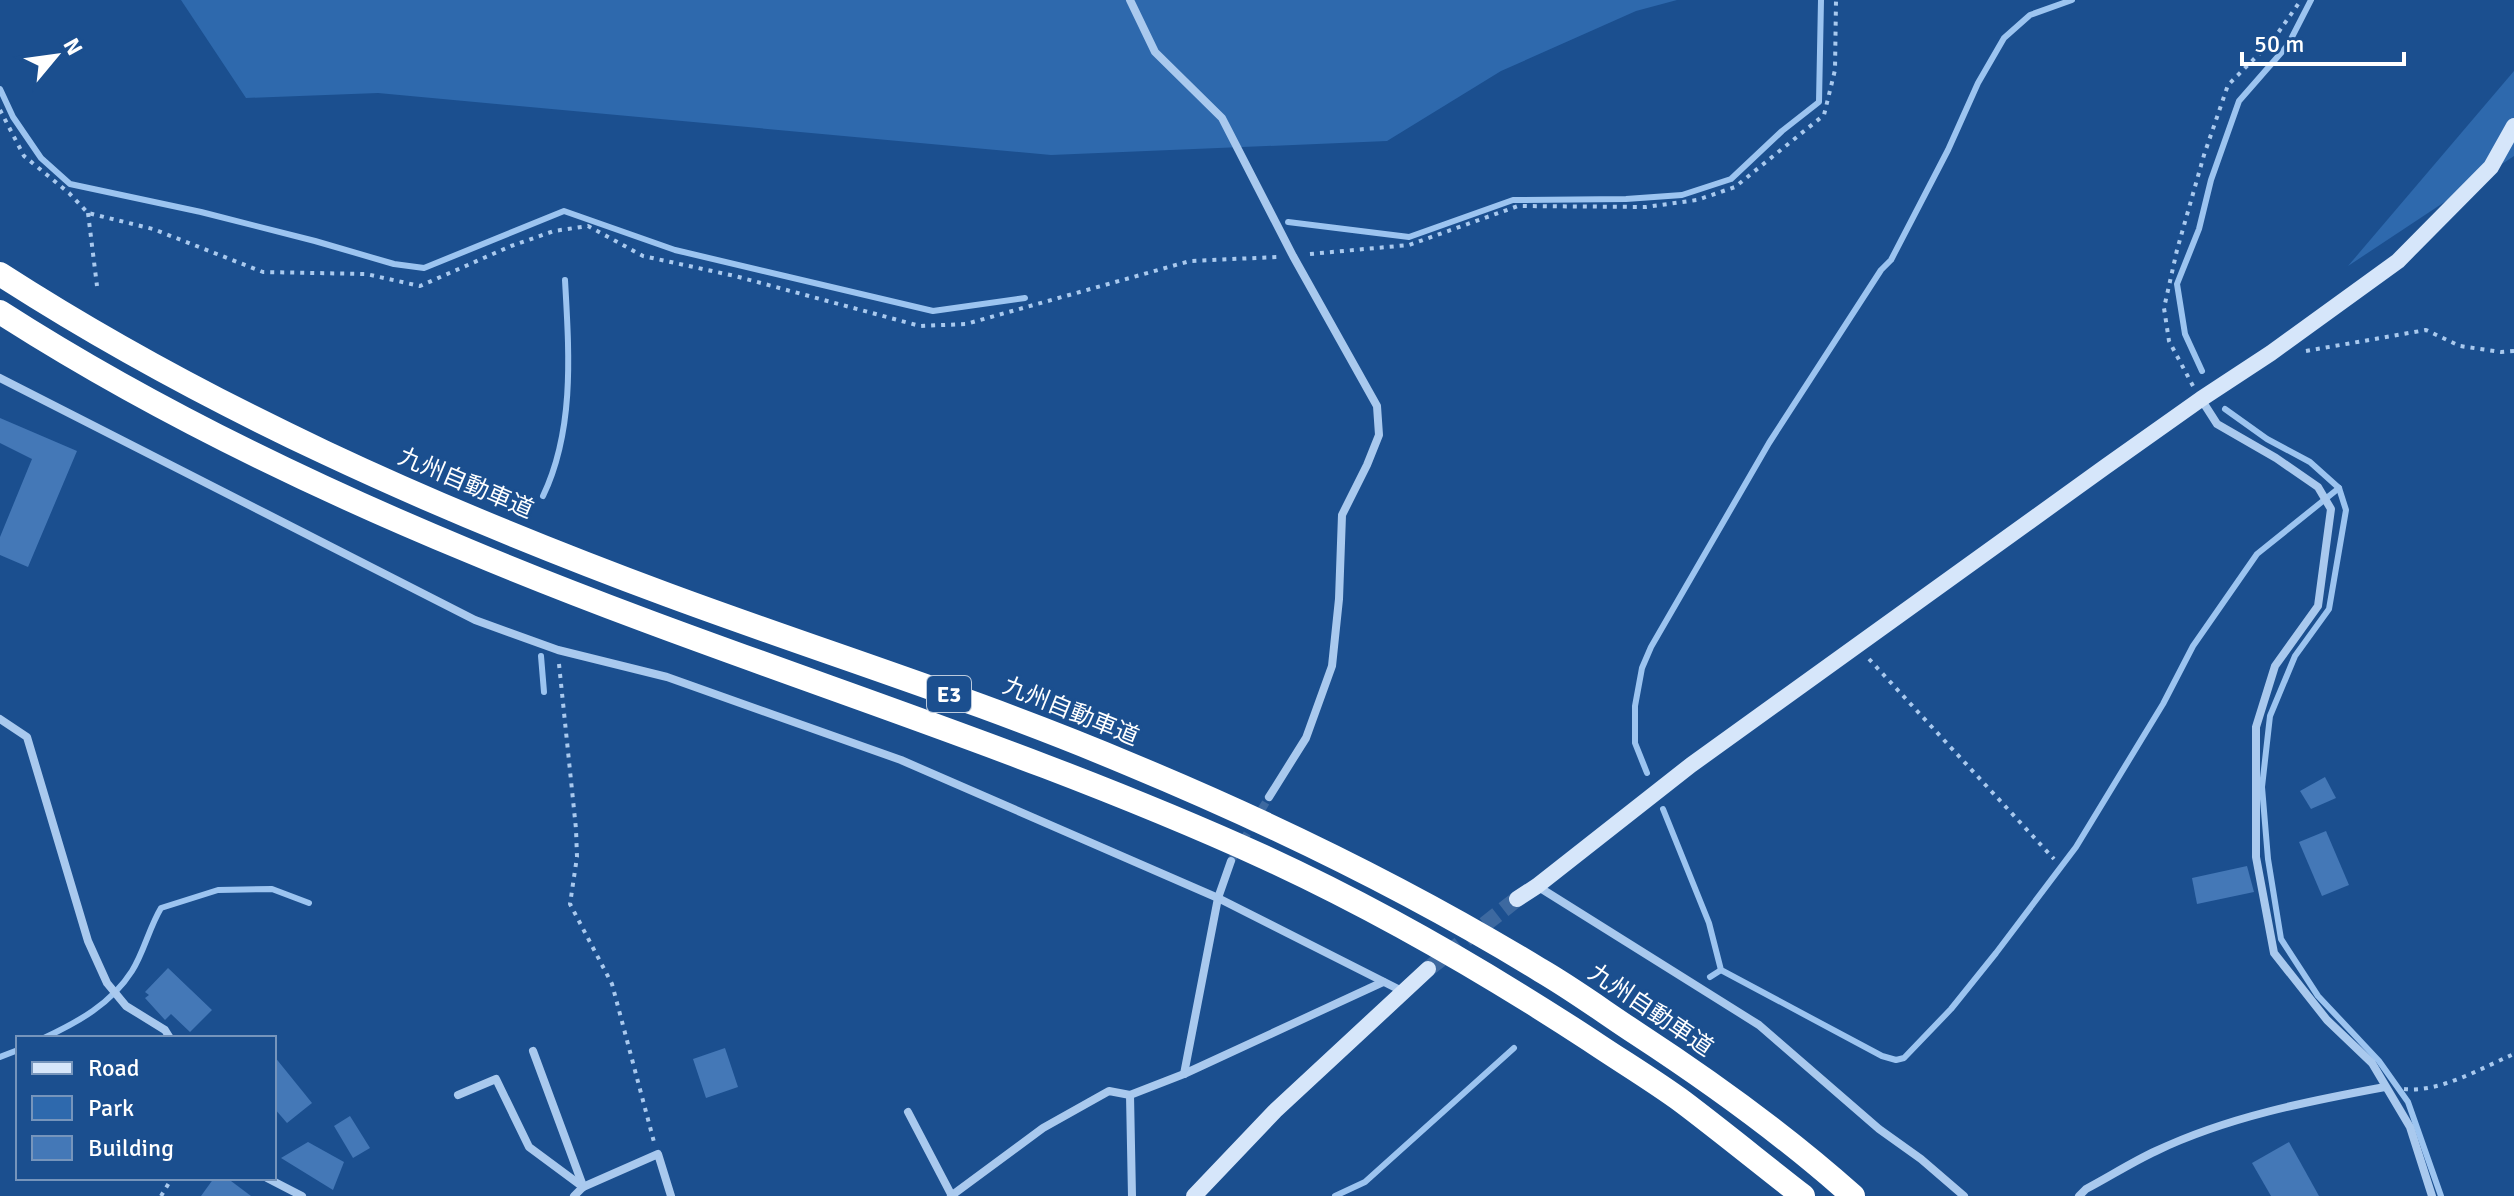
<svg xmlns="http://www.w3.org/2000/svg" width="2514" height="1196" font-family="Signika,'Noto Sans JP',sans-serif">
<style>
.green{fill:#2e69ad}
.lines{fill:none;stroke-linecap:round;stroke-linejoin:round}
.stream{stroke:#9cc4f0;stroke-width:6}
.building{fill:#4478b7}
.street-tunnel{stroke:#3d69a0;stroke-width:8;stroke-dasharray:8 4;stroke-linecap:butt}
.secondary-tunnel{stroke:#3d69a0;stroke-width:16;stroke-dasharray:16 8;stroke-linecap:butt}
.path{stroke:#a9c9ee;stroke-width:4;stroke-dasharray:4 6;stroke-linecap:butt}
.street{stroke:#a9c9ee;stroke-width:8}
.secondary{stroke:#d6e6fa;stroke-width:16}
.highway{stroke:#fff;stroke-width:24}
.labels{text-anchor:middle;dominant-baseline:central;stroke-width:6;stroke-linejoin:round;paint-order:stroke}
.shield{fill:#1b4f8f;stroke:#bbcadd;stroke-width:2}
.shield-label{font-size:22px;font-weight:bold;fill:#fff}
.street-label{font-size:24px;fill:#fff;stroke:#1b4f8f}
</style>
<rect width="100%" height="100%" fill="#1b4f8f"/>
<g class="green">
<path d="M181 0H1677L1636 11 1501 71 1387 141 1051 155 378 93 246 98Z"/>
<path d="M2514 71V156L2348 266Z"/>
</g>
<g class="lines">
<g class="stream">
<path d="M0 89 13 117 41 158 70 184 201 212 315 241 394 264 424 268 564 211 675 250 933 311 1025 298"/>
<path d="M1288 222 1409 237 1513 200 1626 199 1682 195 1731 179 1782 131 1819 102 1821 0"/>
<path d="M2202 371 2185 334 2177 284 2199 229 2211 180 2239 101 2288 45 2311 0"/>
<path d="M2225 409 2267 439 2310 462 2339 488 2346 510 2329 609 2295 656 2270 716 2262 787 2268 859 2281 939 2318 996 2379 1061 2408 1102 2441 1196"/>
<path d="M543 496C575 429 569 352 565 280"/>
<path d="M541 656 544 692"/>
<path d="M1647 773 1635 743V706L1642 668 1651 647 1769 443 1881 270 1891 260 1948 150 1978 83 2004 38 2030 15 2072 0"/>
<path d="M1663 809 1709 923 1721 970 1882 1056 1896 1060 1904 1058 1951 1009 1996 953 2076 847 2163 704 2193 646 2257 554 2339 488"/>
<path d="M1710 977 1721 970"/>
<path d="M44 1038C78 1022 111 1004 132 971 144 952 149 928 161 908L218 890 272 889 309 903"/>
<path d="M0 1057 18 1050"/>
<path d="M1335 1196 1365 1182 1514 1048"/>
</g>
</g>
<g class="building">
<path d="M0 418 77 451 28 567 0 555V537L32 459 0 443Z"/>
<path d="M2325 777 2336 798 2311 809 2300 791Z"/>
<path d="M2326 831 2349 885 2322 896 2299 842Z"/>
<path d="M2247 866 2254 892 2197 904 2192 878Z"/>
<path d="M168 968 212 1010 190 1032 171 1014 165 1020 145 998 149 995 145 992Z"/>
<path d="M725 1048 738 1087 706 1098 693 1059Z"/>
<path d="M274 1056 312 1103 287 1123 274 1108Z"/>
<path d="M350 1116 370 1148 353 1158 334 1126Z"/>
<path d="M308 1142 344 1162 333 1190 281 1158Z"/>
<path d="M2289 1142 2319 1196H2271L2252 1163Z"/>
<path d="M214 1178H227L251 1196H201Z"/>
</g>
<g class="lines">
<path class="street-tunnel" d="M1231 861 1269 797"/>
<path class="secondary-tunnel" d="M1428 969 1517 899"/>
<g class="path">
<path d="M0 110 24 156 69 193 88 213 153 229 263 272 366 274 420 286 511 246 554 231 588 226 643 256 735 276 920 326 966 324 1190 261 1277 257"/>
<path d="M88 213 97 286"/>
<path d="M1310 254 1409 245 1518 206 1646 207 1697 200 1735 187 1824 115 1835 70 1836 0"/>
<path d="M2306 351 2426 330 2460 346 2501 352 2514 351"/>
<path d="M2193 386 2169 341 2164 308 2177 250 2204 155 2228 85 2273 40 2301 0"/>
<path d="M1869 659 2054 859"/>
<path d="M559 664 576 829 577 857 570 904 612 984 654 1142"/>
<path d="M2404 1089C2440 1093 2481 1068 2514 1054"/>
<path d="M161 1196 172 1178"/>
</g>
<g class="street">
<path d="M1130 0 1155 52 1222 118 1293 256 1377 406 1379 435 1367 465 1342 515 1339 599 1332 666 1306 738 1269 797"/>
<path d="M0 378 475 620 558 650 667 677 901 760 1218 898 1402 991"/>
<path d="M2201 399 2217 424 2276 458 2318 487 2331 509 2318 606 2275 666 2256 727V857L2274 953 2327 1020 2372 1063 2410 1127 2432 1196"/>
<path d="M0 719 27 737 88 941 107 983 126 1006 165 1030 170 1038"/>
<path d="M1537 886 1759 1025 1879 1129 1921 1159 1964 1196"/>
<path d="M533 1051 583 1186"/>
<path d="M1184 1074 1218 898 1231 861"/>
<path d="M458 1095 496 1079 529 1147 583 1187"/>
<path d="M908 1112 952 1196"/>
<path d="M267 1178 302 1196"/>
<path d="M574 1196 583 1187 658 1154 671 1196"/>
<path d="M951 1196 1043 1128 1109 1091 1130 1095"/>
<path d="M1132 1196 1130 1095 1184 1074 1383 982"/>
<path d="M2079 1196 2086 1189C2109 1177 2132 1162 2156 1151 2227 1117 2309 1101 2385 1087"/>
</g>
<g class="secondary">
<path d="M1517 899 1537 886 1691 765 2105 467 2201 399 2271 353 2398 261 2491 167 2514 126"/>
<path d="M1194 1196 1275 1111 1428 969"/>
</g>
<g class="highway">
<path d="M0 274C208 408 436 509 668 595 822 652 978 700 1129 764 1271 823 1409 890 1540 970 1573 989 1604 1012 1636 1033 1711 1082 1786 1136 1853 1196"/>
<path d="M0 312C148 407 307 484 469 551 731 661 1005 739 1264 857 1377 909 1486 972 1590 1040 1621 1061 1653 1080 1683 1102 1724 1133 1763 1165 1803 1196"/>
</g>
</g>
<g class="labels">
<rect class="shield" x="927" y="676" width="44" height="36" rx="6"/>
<g class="shield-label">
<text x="949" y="694">E3</text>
</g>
<g class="street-label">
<text transform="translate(466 483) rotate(23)">九州自動車道</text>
<text transform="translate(1071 711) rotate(22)">九州自動車道</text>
<text transform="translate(1651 1010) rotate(34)">九州自動車道</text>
</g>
</g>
<rect x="16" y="1036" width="260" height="144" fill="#1b4f8f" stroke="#7695bc" stroke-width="2"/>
<rect x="32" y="1062" width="40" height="12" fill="#d6e6fa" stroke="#7695bc" stroke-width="2"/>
<text x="88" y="1076" font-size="24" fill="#ffffff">Road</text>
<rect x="32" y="1096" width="40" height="24" fill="#2e69ad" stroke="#7695bc" stroke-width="2"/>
<text x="88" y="1116" font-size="24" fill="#ffffff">Park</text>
<rect x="32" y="1136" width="40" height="24" fill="#4478b7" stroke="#7695bc" stroke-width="2"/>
<text x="88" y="1156" font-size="24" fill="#ffffff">Building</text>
<g transform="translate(56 56) rotate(61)" stroke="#1b4f8f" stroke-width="6" paint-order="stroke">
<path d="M0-6L14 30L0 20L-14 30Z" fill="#ffffff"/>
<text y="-12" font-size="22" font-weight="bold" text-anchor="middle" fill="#ffffff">N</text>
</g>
<path d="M2242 52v12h162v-12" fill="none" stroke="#ffffff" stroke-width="4"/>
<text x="2254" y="52" font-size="24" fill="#ffffff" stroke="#1b4f8f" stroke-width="6" paint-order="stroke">50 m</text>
</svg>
